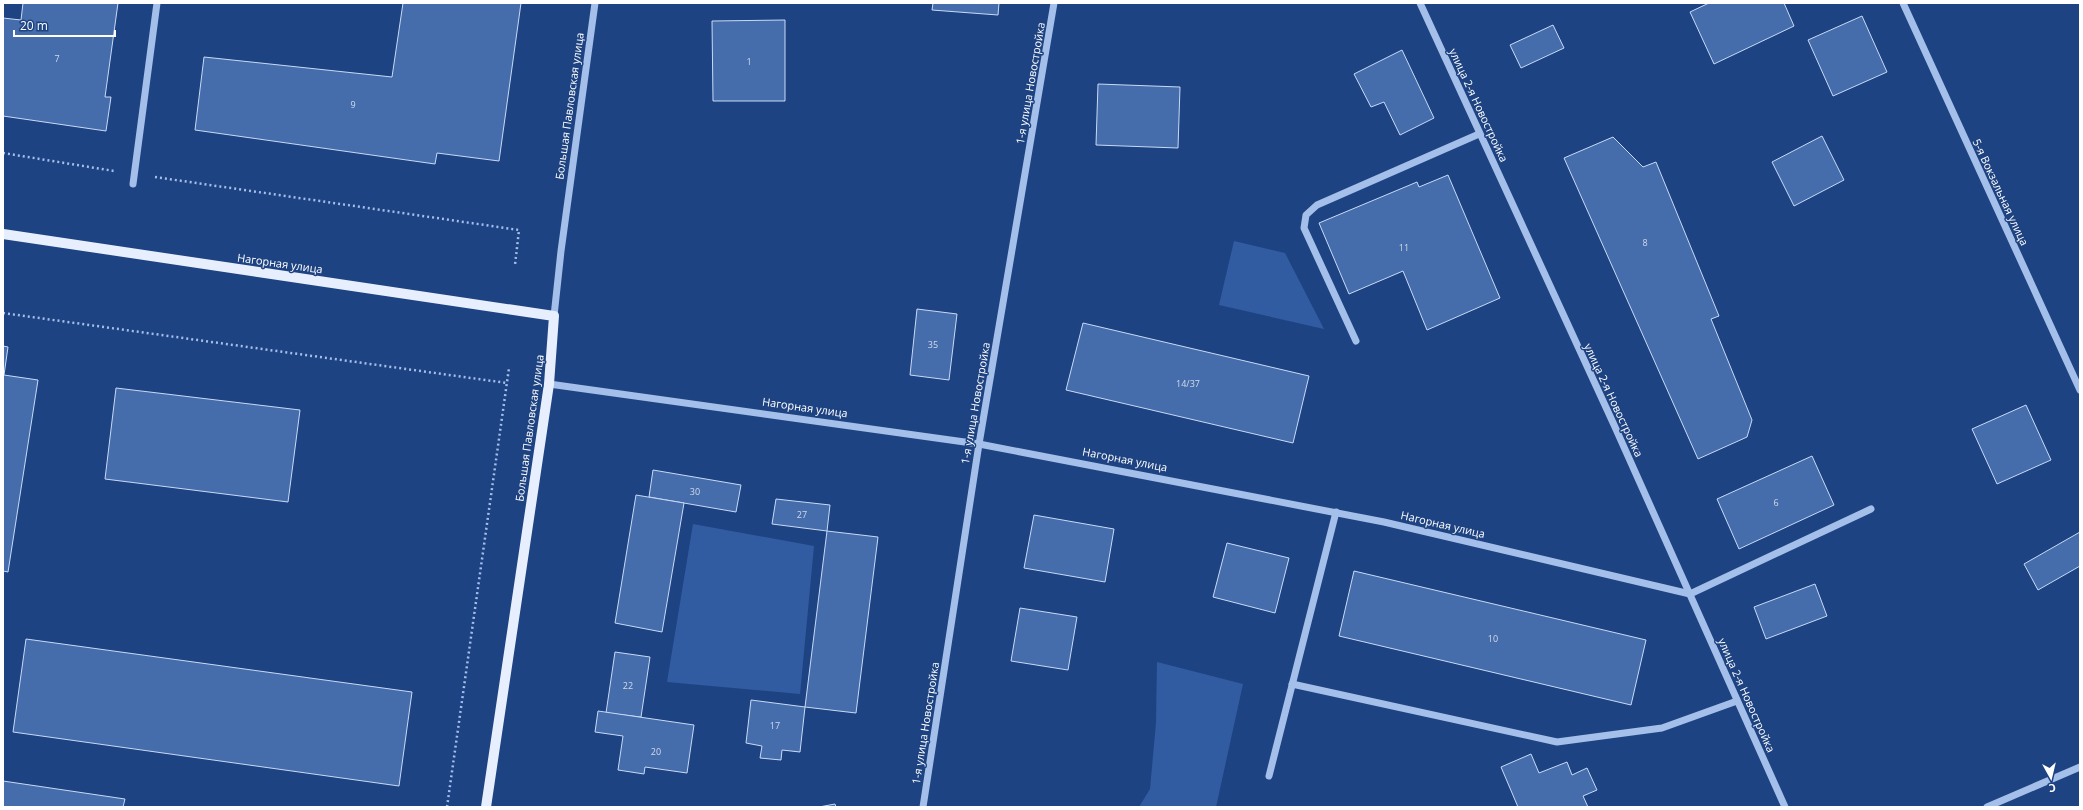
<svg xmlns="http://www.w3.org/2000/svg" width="2083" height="810" font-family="'Open Sans',sans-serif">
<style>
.green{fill:#325ca1}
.building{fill:#466dab;stroke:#c8daf7}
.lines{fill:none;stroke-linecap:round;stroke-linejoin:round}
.path{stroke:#a4bfe9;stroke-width:2.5;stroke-dasharray:2 3;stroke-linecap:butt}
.minor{stroke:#a4bfe9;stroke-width:7}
.major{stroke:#e7effe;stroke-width:10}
.labels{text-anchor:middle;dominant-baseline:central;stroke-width:3;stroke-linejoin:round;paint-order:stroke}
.number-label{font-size:9px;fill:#d1daea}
.street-label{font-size:11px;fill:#fff;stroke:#1e4382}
</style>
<rect width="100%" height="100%" fill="#1e4382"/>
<g class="green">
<path d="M1234 241 1285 253 1324 329 1219 305Z"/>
<path d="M693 524 814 546 800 694 667 682Z"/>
<path d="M1157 662 1243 684 1216 807H1139L1150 789 1156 723Z"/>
</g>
<g class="building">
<path d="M23 3H118L105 97H111L106 131 3 116V18L21 20Z"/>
<path d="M403 3H521L499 161 437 153 435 164 195 130 204 57 392 77Z"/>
<path d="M933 3H999L998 15 932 10Z"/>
<path d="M1709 3H1784L1794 26 1714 64 1690 12Z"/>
<path d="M1862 16 1887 72 1833 96 1808 40Z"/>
<path d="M785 20V101H713L712 21Z"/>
<path d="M1553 25 1564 48 1521 68 1510 45Z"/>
<path d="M1402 50 1434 118 1400 135 1384 102 1371 107 1354 74Z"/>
<path d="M1098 84 1180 87 1178 148 1096 145Z"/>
<path d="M1822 136 1844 180 1794 206 1772 162Z"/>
<path d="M1613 137 1643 167 1656 162 1719 316 1711 319 1752 420 1747 437 1698 459 1564 158Z"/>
<path d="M1448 175 1500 298 1427 330 1403 271 1349 294 1319 223 1417 182 1419 187Z"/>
<path d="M917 309 957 314 949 380 910 375Z"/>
<path d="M1083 323 1309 376 1293 443 1066 390Z"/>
<path d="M3 346 8 347 4 375 38 380 8 572 3 571Z"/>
<path d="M116 388 300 410 288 502 105 479Z"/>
<path d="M2026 405 2051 460 1997 484 1972 429Z"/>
<path d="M1812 456 1834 505 1739 549 1717 499Z"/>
<path d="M653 470 741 485 736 512 649 497Z"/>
<path d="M636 495 684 503 662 632 615 623Z"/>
<path d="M776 499 830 505 827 531 772 524Z"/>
<path d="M1034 515 1114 529 1105 582 1024 568Z"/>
<path d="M827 531 878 537 856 713 805 707Z"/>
<path d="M2080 532V566L2038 590 2024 564Z"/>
<path d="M1227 543 1289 558 1275 613 1213 597Z"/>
<path d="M1354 571 1646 640 1631 705 1339 636Z"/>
<path d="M1815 584 1827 616 1766 639 1754 607Z"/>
<path d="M1020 608 1077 617 1068 670 1011 661Z"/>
<path d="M26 639 412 692 399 786 13 732Z"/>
<path d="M615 652 650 657 641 717 606 713Z"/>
<path d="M751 700 805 707 800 752 782 750 781 760 760 758 762 746 746 743Z"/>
<path d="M598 711 694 725 687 773 645 767 644 774 618 770 623 736 595 732Z"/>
<path d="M1531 754 1539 773 1567 762 1572 775 1587 768 1597 790 1583 796 1588 807H1518L1501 767Z"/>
<path d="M3 781 125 799 123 807H3Z"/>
<path d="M835 804 836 807H819Z"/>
</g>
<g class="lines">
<g class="path">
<path d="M3 153 114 171"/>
<path d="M155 177 519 230 515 265"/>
<path d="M3 313 507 383"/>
<path d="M447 807 509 368"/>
</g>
<g class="minor">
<path d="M1420 3 1615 427 1785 807"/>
<path d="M1903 3 2080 390"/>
<path d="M133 184 157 3"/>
<path d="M554 316 561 251 595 3"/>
<path d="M1356 341 1304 228 1306 215 1317 205 1479 134"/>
<path d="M549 384 979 444 1384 522 1690 594 1871 509"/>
<path d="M1292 684 1557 742 1662 728 1737 701"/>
<path d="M1269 776 1336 512"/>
<path d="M923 807 979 444 1054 3"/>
<path d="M1987 807 2080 767"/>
</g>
<path class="major" d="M3 234 554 316 549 384 486 807"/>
</g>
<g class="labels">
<g class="number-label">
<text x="57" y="58">7</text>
<text x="749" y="61">1</text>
<text x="353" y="104">9</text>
<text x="1645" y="242">8</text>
<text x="1404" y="247">11</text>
<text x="933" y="344">35</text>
<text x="1188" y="383">14/37</text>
<text x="695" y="491">30</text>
<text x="1776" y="502">6</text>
<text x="802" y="514">27</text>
<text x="1493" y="638">10</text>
<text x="628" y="685">22</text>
<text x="775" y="725">17</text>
<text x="656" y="751">20</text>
</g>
<g class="street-label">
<text transform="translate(1030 83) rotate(-80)">1-я улица Новостройка</text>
<text transform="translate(1479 105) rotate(65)">улица 2-я Новостройка</text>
<text transform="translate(569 106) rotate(-82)">Большая Павловская улица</text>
<text transform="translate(2001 192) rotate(65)">5-я Вокзальная улица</text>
<text transform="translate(280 263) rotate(8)">Нагорная улица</text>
<text transform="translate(1614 400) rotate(65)">улица 2-я Новостройка</text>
<text transform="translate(975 403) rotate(-80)">1-я улица Новостройка</text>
<text transform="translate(805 407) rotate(8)">Нагорная улица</text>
<text transform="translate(529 428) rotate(-82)">Большая Павловская улица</text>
<text transform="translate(1125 459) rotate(11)">Нагорная улица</text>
<text transform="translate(1443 524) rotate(13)">Нагорная улица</text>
<text transform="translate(1747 695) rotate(66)">улица 2-я Новостройка</text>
<text transform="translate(925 723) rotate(-81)">1-я улица Новостройка</text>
</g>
</g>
<rect width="2083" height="810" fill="none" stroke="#ffffff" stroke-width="8"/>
<g transform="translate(2051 778) rotate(172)" stroke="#1e4382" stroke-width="3" paint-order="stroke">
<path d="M0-3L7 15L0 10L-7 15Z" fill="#ffffff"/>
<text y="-6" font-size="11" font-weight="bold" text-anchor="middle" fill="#ffffff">С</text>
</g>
<path d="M14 30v6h101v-6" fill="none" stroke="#ffffff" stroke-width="2"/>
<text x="20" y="30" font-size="12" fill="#ffffff" stroke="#1e4382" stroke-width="3" paint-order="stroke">20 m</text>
</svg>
